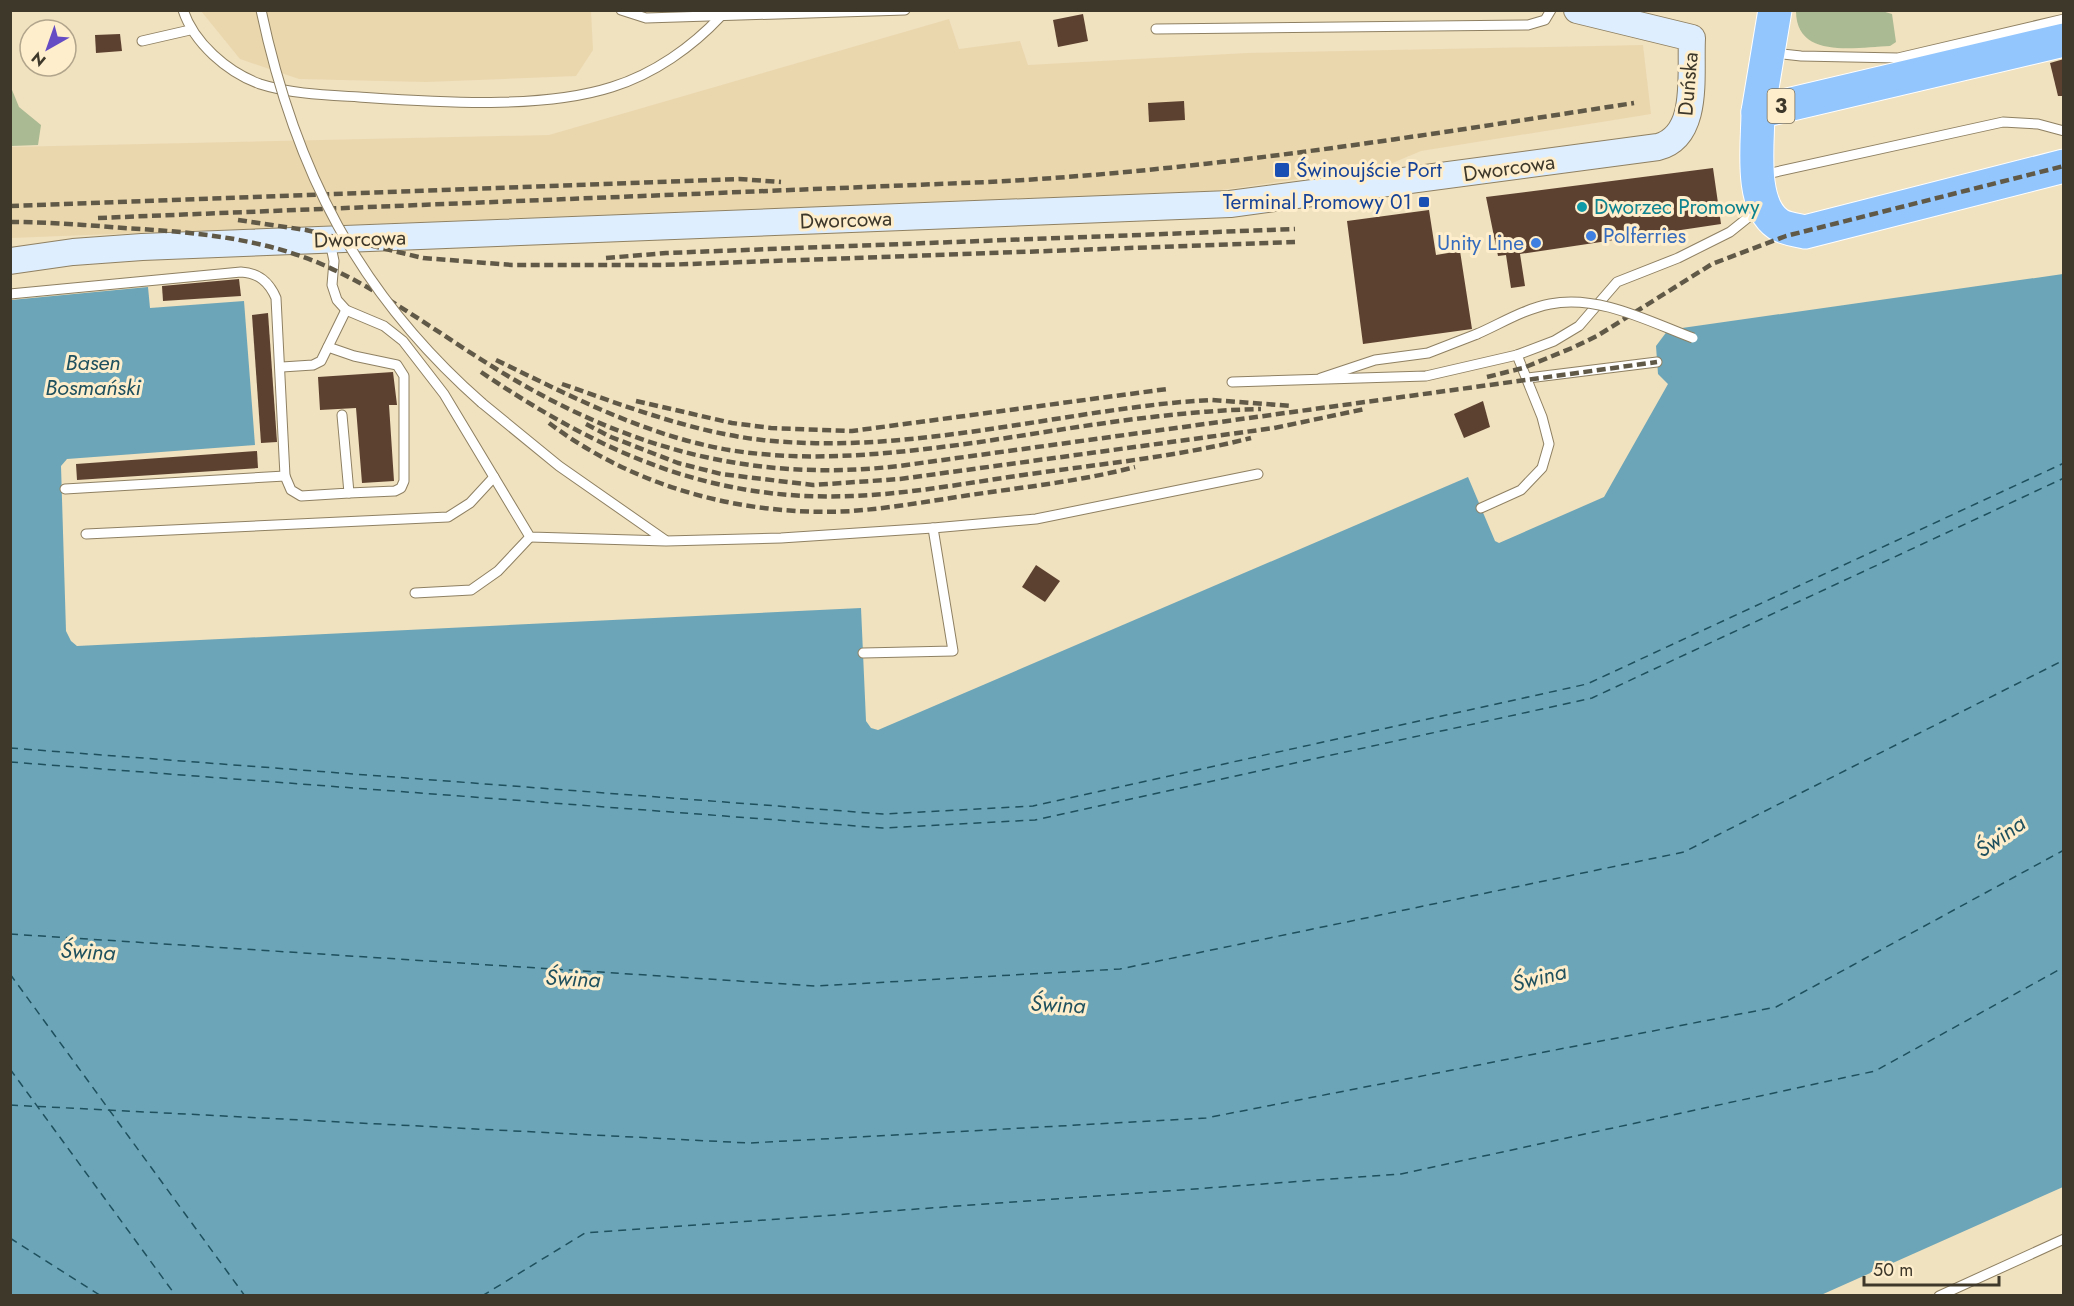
<svg xmlns="http://www.w3.org/2000/svg" width="2074" height="1306" font-family="Jost,sans-serif">
<style>
.built{fill:#ead7ae}
.green{fill:#aaba92}
.water{fill:#6ca5b7}
.lines{fill:none;stroke-linecap:round;stroke-linejoin:round}
.ferry{stroke:#1e505e;stroke-width:1.5;stroke-dasharray:8 6;stroke-linecap:butt}
.building{fill:#5d4130}
.lane-casing{stroke:#8e8062;stroke-width:11}
.secondary-casing{stroke:#8e8062;stroke-width:28}
.highway-casing{stroke:#fff;stroke-width:35}
.lane{stroke:#fff;stroke-width:9}
.secondary{stroke:#dfeefe;stroke-width:26}
.highway{stroke:#93c6fd;stroke-width:33}
.rail{stroke:#615948;stroke-width:4.5;stroke-dasharray:9 4.5;stroke-linecap:butt}
.lane-bridge-casing{stroke:#8e8062;stroke-width:11;stroke-linecap:butt}
.lane-bridge{stroke:#fff;stroke-width:9}
.transit-dot{fill:#1a4fb4;stroke:#feeecc;stroke-width:2}
.culture-dot{fill:#0f9aa8;stroke:#feeecc;stroke-width:2}
.shop-dot{fill:#3f7fe0;stroke:#feeecc;stroke-width:2}
.labels{text-anchor:middle;dominant-baseline:central;stroke-width:6;stroke-linejoin:round;paint-order:stroke}
.shield{fill:#feeecc;stroke:#786f5b;stroke-width:1.5}
.shield-label{font-size:20px;font-weight:bold;fill:#3e382b}
.street-label{font-size:21px;fill:#3e382b;stroke:#feeecc}
.transit-label{font-size:21px;fill:#164399;stroke:#feeecc;text-anchor:start}
.culture-label{font-size:21px;fill:#0d838f;stroke:#feeecc;text-anchor:start}
.shop-label{font-size:21px;fill:#366cbe;stroke:#feeecc;text-anchor:start}
.water-label{font-size:22px;font-style:italic;fill:#1e505e;stroke:#feeecc}
</style>
<rect width="100%" height="100%" fill="#f0e1bf"/>
<g class="built">
<path d="M201 11H591L593 50 576 76 426 82 299 79 240 59Z"/>
<path d="M949 19 959 49 1020 41 1028 65 1247 53 1643 45 1651 114 1421 151 1383 167 1214 191 11 238 10 147 549 135Z"/>
</g>
<g class="green">
<path d="M1796 11H1882L1892 14 1896 42 1890 46C1857 47 1796 60 1796 11Z"/>
<path d="M10 85 19 107 41 125 38 145 11 146Z"/>
</g>
<path class="water" d="M2063 274V1187L1821 1295 11 1296V300L148 287 150 308 244 301 255 445 67 459 61 466 66 631 71 641 77 646 861 608 866 721 871 728 878 730 1468 477 1495 541 1499 543 1604 497 1668 384 1658 374 1656 346 1668 330Z"/>
<g class="lines">
<g class="ferry">
<path d="M10 748 883 814 1033 806 1587 684 2064 463"/>
<path d="M10 762 883 828 1035 820 1592 698 2064 478"/>
<path d="M10 934 816 986 1120 969 1684 852 2064 660"/>
<path d="M10 974 245 1296"/>
<path d="M10 1069 176 1296"/>
<path d="M10 1105 749 1143 1206 1118 1776 1007 2064 850"/>
<path d="M10 1238 101 1296"/>
<path d="M482 1296 585 1233 1401 1174 1875 1071 2064 967"/>
</g>
</g>
<g class="building">
<path d="M1083 14 1088 41 1058 47 1053 20Z"/>
<path d="M120 34 122 51 96 53 95 35Z"/>
<path d="M2064 59V96H2058L2050 63Z"/>
<path d="M1184 101 1185 120 1149 122 1148 103Z"/>
<path d="M1713 168 1721 224 1520 254 1525 286 1511 288 1506 255 1498 256 1486 197Z"/>
<path d="M1429 210 1436 255 1460 251 1472 329 1363 344 1347 221Z"/>
<path d="M239 279 241 296 163 301 162 286Z"/>
<path d="M268 313 277 442 261 443 252 315Z"/>
<path d="M393 372 397 405H389L394 481 362 483 356 408 320 410 318 377Z"/>
<path d="M1483 401 1490 427 1464 438 1454 414Z"/>
<path d="M257 451 258 468 77 480 76 464Z"/>
<path d="M1036 565 1060 581 1045 602 1022 587Z"/>
</g>
<g class="lines">
<defs>
<g id="lane">
<path d="M183 10C194 43 227 72 260 84 291 94 326 95 359 97 434 102 540 110 612 87 654 74 692 47 721 16"/>
<path d="M621 10 646 18 905 10"/>
<path d="M1156 29 1528 25 1545 20 1551 10"/>
<path d="M142 41 190 30"/>
<path d="M1774 53 1801 56 1898 58 2064 19"/>
<path d="M1762 175 2003 122 2038 124 2064 131"/>
<path d="M330 242 334 261 332 285 337 300 346 310 384 326 403 341 444 394 530 537 666 541 781 538 933 528 1036 519 1258 474"/>
<path d="M10 294 241 272C259 273 269 282 276 298L285 476"/>
<path d="M328 347 354 356 397 365 404 376V481L401 488 395 491 349 493"/>
<path d="M282 367 313 365 321 361 346 310"/>
<path d="M1321 378 1375 360 1428 353 1477 334"/>
<path d="M1528 378 1657 362"/>
<path d="M1232 382 1426 376 1517 355 1554 341 1579 326 1617 282 1678 258 1730 232 1760 208"/>
<path d="M482 403 559 466 665 540"/>
<path d="M65 489 285 476 291 490 301 496 349 493 342 415"/>
<path d="M1481 508 1521 490 1542 468 1549 444 1542 417 1517 355"/>
<path d="M86 534 448 517 470 503 494 477"/>
<path d="M415 593 471 590 498 571 530 537"/>
<path d="M863 653 953 651 933 528"/>
<path d="M1939 1296 2064 1239"/>
</g>
<path id="secondary" d="M10 261 73 252 142 247 1230 204 1658 147C1700 136 1690 74 1692 38L1577 10"/>
<g id="highway">
<path d="M2064 40 1758 112C1758 143 1749 204 1778 224 1785 229 1797 230 1805 232L2064 166"/>
<path d="M1758 112 1775 10"/>
</g>
</defs>
<use href="#lane" class="lane-casing"/>
<use href="#secondary" class="secondary-casing"/>
<use href="#highway" class="highway-casing"/>
<use href="#lane" class="lane"/>
<use href="#secondary" class="secondary"/>
<use href="#highway" class="highway"/>
<g class="rail">
<path d="M10 206 739 179 781 182"/>
<path d="M98 218 988 182C1205 171 1419 136 1634 103"/>
<path d="M238 220 306 230 423 258 512 265H662L1295 242"/>
<path d="M10 222C49 222 86 225 124 228 191 232 256 237 319 263 382 290 439 334 498 370 625 448 751 483 899 466L1657 362"/>
<path d="M606 258 666 253 1295 229"/>
<path d="M496 360C571 396 646 436 729 450 811 463 890 454 973 443 1068 429 1164 411 1261 409"/>
<path d="M481 372C598 451 708 502 852 496 909 494 967 483 1023 475 1100 464 1176 457 1251 438"/>
<path d="M1487 377 1523 368 1572 348 1597 336 1712 264 1786 236 2064 166"/>
<path d="M562 384C631 408 700 435 773 441 909 453 1046 415 1181 402L1211 400 1292 406"/>
<path d="M636 401 732 423 771 428 852 431 1167 389"/>
<path d="M549 423C635 488 745 517 852 511 891 508 931 501 970 495 1025 487 1081 481 1135 467"/>
<path d="M586 424 611 437 678 463 721 474 813 485 900 479 1274 428 1365 409"/>
</g>
<defs>
<g id="lane-bridge">
<path d="M261 10C295 170 358 294 482 403"/>
<path d="M1477 334C1500 324 1524 309 1550 304 1598 294 1650 322 1693 338"/>
</g>
</defs>
<use href="#lane-bridge" class="lane-bridge-casing"/>
<use href="#lane-bridge" class="lane-bridge"/>
</g>
<g class="transit-dot">
<rect x="1274" y="162" width="16" height="16" rx="3"/>
<rect x="1418" y="196" width="12" height="12" rx="3"/>
</g>
<circle class="culture-dot" cx="1582" cy="207" r="6"/>
<g class="shop-dot">
<circle cx="1591" cy="236" r="6"/>
<circle cx="1536" cy="243" r="6"/>
</g>
<g class="labels">
<rect class="shield" x="1767.5" y="89" width="27" height="34" rx="4.5"/>
<g class="shield-label">
<text x="1781" y="106">3</text>
</g>
<g class="street-label">
<text transform="translate(1688 84) rotate(-85)">Duńska</text>
<text transform="translate(1509 168) rotate(-8)">Dworcowa</text>
<text transform="translate(846 220) rotate(-2)">Dworcowa</text>
<text transform="translate(360 239) rotate(-2)">Dworcowa</text>
</g>
<g class="transit-label">
<text x="1296" y="170">Świnoujście Port</text>
<text x="1412" y="202" text-anchor="end">Terminal Promowy 01</text>
</g>
<g class="culture-label">
<text x="1594" y="207">Dworzec Promowy</text>
</g>
<g class="shop-label">
<text x="1603" y="236">Polferries</text>
<text x="1524" y="243" text-anchor="end">Unity Line</text>
</g>
<g class="water-label">
<text x="93" y="362">Basen<tspan x="93" dy="25">Bosmański</tspan></text>
<text transform="translate(2000 836) rotate(-35)">Świna</text>
<text transform="translate(88 951) rotate(3)">Świna</text>
<text transform="translate(1539 977) rotate(-14)">Świna</text>
<text transform="translate(573 978) rotate(3)">Świna</text>
<text transform="translate(1058 1004) rotate(3)">Świna</text>
</g>
</g>
<rect width="2074" height="1306" fill="none" stroke="#3e382b" stroke-width="24"/>
<g transform="translate(48 48) rotate(220)"><circle r="28" fill="#feeecc" stroke="#b1a58c" stroke-width="1.5"/>
<path d="M0-4.5L10 22L0 15L-10 22Z" fill="#654bc4"/>
<text y="-9" font-size="16" font-weight="bold" text-anchor="middle" fill="#3e382b">N</text>
</g>
<path d="M1864 1276v9h135v-9" fill="none" stroke="#3e382b" stroke-width="3"/>
<text x="1873" y="1276" font-size="18" fill="#3e382b" stroke="#feeecc" stroke-width="4.5" paint-order="stroke">50 m</text>
</svg>
